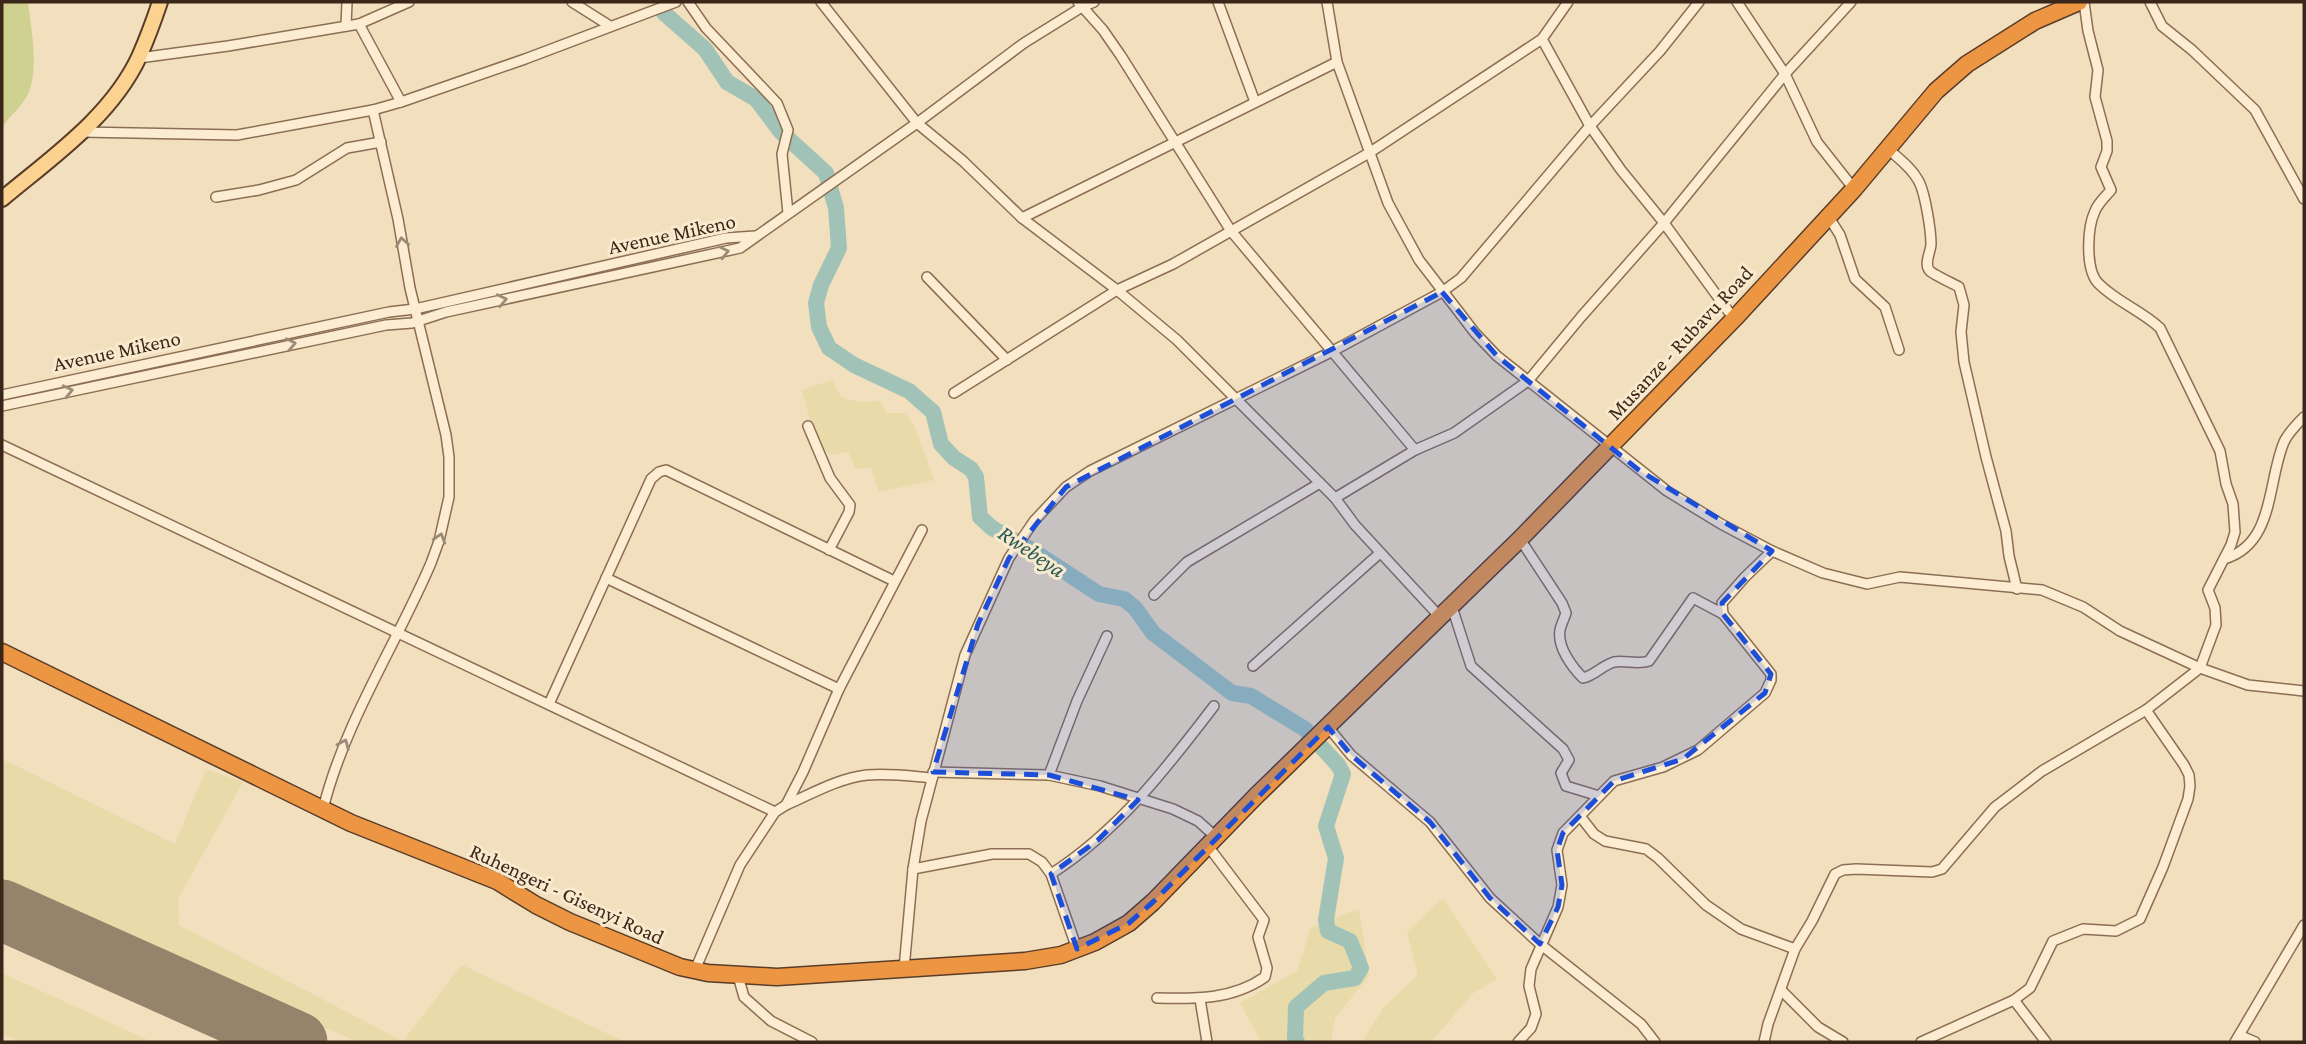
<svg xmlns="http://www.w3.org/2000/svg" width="2306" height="1044" font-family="'Crimson Pro',serif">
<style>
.farmland{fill:#e9daa9}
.green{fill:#ced190}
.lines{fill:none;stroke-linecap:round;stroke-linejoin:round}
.river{stroke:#a1c3b7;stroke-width:16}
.runway{stroke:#96836c;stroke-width:61}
.street-casing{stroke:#8c6e54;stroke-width:12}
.primary-casing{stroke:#593c29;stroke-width:18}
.highway-casing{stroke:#593c29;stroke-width:19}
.street{stroke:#fcecd1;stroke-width:9}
.primary{stroke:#fbd290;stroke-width:14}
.highway{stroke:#ec9643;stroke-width:16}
.oneway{stroke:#9b8a76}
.marked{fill:#1d4ed8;fill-opacity:0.2;stroke:#1d4ed8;stroke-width:5;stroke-dasharray:14 9;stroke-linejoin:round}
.labels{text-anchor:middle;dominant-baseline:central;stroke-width:6;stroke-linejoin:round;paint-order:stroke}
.street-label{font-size:21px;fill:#3a271a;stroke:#f9e9cd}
.water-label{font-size:23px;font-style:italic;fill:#285b54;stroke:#f9e9cd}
</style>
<rect width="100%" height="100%" fill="#f2dfbd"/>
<g class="farmland">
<path d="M832 380 842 398 861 402 880 401 887 413H906L915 427 934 480 879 492 871 467 856 469 848 452 830 455 815 439 802 390Z"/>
<path d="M2 759 175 844 206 769 243 782 178 899 179 925 403 1041 462 965 625 1042H359L229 988 2 882Z"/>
<path d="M1443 898 1497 979 1472 994 1431 1042H1362L1384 1007 1418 975 1407 932Z"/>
<path d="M1359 909 1369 976 1335 1018 1331 1041 1338 1042H1261L1240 1003 1297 971 1311 927Z"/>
<path d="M2 973 152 1042H20L2 1034Z"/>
</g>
<path class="green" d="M2 2H28C31 29 39 65 29 92 23 106 10 115 2 128Z"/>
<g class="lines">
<path class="river" d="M664 13 705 49 727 82 756 99 781 132 826 173 836 208 839 248 821 285 816 303 819 327 829 348 854 365 909 391 933 412 941 444 954 458 971 469 976 477 980 517 992 528 1030 549 1099 594 1124 599 1135 608 1153 633 1232 693 1251 696 1305 729 1338 765 1343 774 1326 826 1336 858 1326 920 1328 931 1350 941 1361 968 1355 978 1324 983 1296 1007 1295 1039 1297 1042"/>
<path class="runway" d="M2 910 297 1042"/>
<defs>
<g id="street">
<path d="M572 2 610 26"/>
<path d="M688 2 706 28 777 103 788 130 782 154 788 213"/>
<path d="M821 2 917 123 963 161 1022 218 1117 290 1177 340 1335 498 1355 525 1440 617"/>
<path d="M1078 2 1103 30 1121 56 1231 231 1415 450"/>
<path d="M1218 2 1255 102"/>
<path d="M1327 2 1337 62 1388 203 1419 260 1475 333 1497 356 1667 491 1721 524 1772 551 1823 573 1867 584 1900 577 2042 590 2083 607 2120 631 2200 668 2248 685 2304 691"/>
<path d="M1737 2 1785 74 1817 142 1854 189"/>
<path d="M2150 2 2162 26 2192 50 2255 110 2304 199"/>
<path d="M359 24 401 102"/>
<path d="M346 26 347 2"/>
<path d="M1542 39 1590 126 1621 170 1664 223 1734 319"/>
<path d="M139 58 228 46 359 24 409 2"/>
<path d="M82 132 237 135 373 110 401 102 525 59 676 2"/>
<path d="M1887 148C1898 158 1911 167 1918 180 1925 191 1931 231 1931 244 1931 252 1923 264 1930 271 1934 275 1952 283 1959 287L1964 305 1961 332 1964 362 1986 457 2006 531 2009 556 2017 589"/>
<path d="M216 197 259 190 296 180 347 148 381 142"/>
<path d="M1828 216 1840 235 1855 279 1885 307 1899 350"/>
<path d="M1022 218 1337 62"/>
<path d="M927 277 1007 360"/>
<path d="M954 393 1117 290 1173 264 1369 153 1542 39 1568 2"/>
<path d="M2 395 389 312 415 309 726 238 755 236"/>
<path d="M2 406 386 325 412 323 446 312 740 248 917 123 1024 43 1082 7 1094 2"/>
<path d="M808 426 830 478 850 505 849 512 829 550"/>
<path d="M2 445 775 812"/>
<path d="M1335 498 1415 450 1454 433 1528 381 1581 317 1664 223 1785 74 1851 2"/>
<path d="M1520 539 1562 603 1566 613C1564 619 1561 625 1560 630 1557 647 1572 667 1583 678 1595 675 1603 665 1614 662 1626 660 1637 665 1649 661L1693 598 1723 614"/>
<path d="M2224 559C2275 544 2267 482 2284 442 2288 433 2297 424 2304 417"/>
<path d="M606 578 839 689"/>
<path d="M1154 595 1187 562 1320 483"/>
<path d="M1452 607 1471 666 1563 749 1569 760 1561 773 1566 786 1599 796"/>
<path d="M1253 666 1380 553"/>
<path d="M549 704 651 479 659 472 666 470 894 581"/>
<path d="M1328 727 1351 755 1430 822 1490 898 1540 944 1641 1024 1655 1042"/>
<path d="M933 772 1049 775 1100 786 1173 809 1198 821 1217 838"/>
<path d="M1049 775 1077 701 1107 636"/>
<path d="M786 805C811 794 839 778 867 775 889 773 910 776 932 778"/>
<path d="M323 809C345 721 396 645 431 563L439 541 449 497V457L446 435 410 288 398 219 373 110"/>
<path d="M1580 816 1594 834 1605 841 1646 849 1658 858 1706 905 1741 929 1795 949"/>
<path d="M913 869 992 854H1029L1042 862 1051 874 1077 949"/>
<path d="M1051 874C1118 831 1166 769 1214 706"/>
<path d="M904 969 913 869 921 821 965 655 1009 558 1034 521 1066 487 1090 471 1331 352 1442 292 1461 278 1590 126 1660 51 1699 2"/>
<path d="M695 970 740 865 775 812 786 805 803 772 839 689 922 530"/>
<path d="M738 976 744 997 771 1021 812 1042"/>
<path d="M1781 990 1818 1027 1843 1042"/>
<path d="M1157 998C1195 999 1232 1000 1265 977L1267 968 1258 937 1264 920 1208 846"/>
<path d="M1200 999 1207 1042"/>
<path d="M2014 1000 2046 1042"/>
<path d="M2241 1036 2255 1042"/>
<path d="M1518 1042 1531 1028 1536 1014 1529 986 1531 969 1558 907 1562 885 1557 850 1563 833 1614 781 1663 767 1698 750 1765 693 1771 680V674L1723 614 1722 603 1745 577 1772 551"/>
<path d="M1764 1042 1768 1024 1795 949 1812 921 1835 874 1843 870 1856 869 1932 872 1942 869 1995 807 2016 791 2042 771 2146 710 2200 668 2216 625 2215 608 2208 590 2231 545 2235 532 2233 504 2226 484 2220 451 2160 328C2142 311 2117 302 2099 284 2085 271 2087 228 2095 211 2098 203 2106 196 2111 190L2101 167 2107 151V141L2095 97 2098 70 2088 31 2084 2"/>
<path d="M1921 1042 2014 1000 2030 988 2053 941 2083 929 2116 931 2140 919 2163 867 2188 799 2190 786 2189 775 2184 765 2146 710"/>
<path d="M2235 1042 2304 925"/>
</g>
<path id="primary" d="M2 199C51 158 111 117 139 57 147 39 154 20 160 2"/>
<path id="highway" d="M2 652 351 823 497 881 536 905 570 922 680 967 708 973 777 977 1025 961 1061 955 1095 942 1129 923 1153 902 1256 796 1520 539 1734 319 1854 189 1936 91 1967 64 2035 21 2079 2"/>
</defs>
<use href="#street" class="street-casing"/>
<use href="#primary" class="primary-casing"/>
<use href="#highway" class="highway-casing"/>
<use href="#street" class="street"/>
<use href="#primary" class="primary"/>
<use href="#highway" class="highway"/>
</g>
<defs><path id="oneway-chevron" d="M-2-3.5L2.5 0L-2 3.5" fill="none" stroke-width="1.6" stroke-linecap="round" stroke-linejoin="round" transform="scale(1.75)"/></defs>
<g class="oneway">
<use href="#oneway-chevron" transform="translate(402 242) rotate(-99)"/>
<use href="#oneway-chevron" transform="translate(724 252) rotate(-13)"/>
<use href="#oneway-chevron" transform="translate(502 300) rotate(-12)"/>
<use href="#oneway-chevron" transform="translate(291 344) rotate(-12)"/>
<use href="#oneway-chevron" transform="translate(68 391) rotate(-13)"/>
<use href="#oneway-chevron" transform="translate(440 538) rotate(-73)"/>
<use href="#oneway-chevron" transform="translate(344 744) rotate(-67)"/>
</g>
<path class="marked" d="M1442 292 1497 356 1640 471 1772 551 1722 603 1723 614 1771 674 1765 693 1683 759 1614 781 1563 833 1557 850 1562 885 1558 907 1540 944 1490 898 1430 822 1351 755 1328 727 1153 902 1129 923 1077 949 1051 874 1098 840 1138 800 1049 775 933 772 978 624 1009 558 1066 487Z"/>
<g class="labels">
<g class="street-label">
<text transform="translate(672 234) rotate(-12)">Avenue Mikeno</text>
<text transform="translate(1680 343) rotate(-47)">Musanze - Rubavu Road</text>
<text transform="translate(117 351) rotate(-12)">Avenue Mikeno</text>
<text transform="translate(567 894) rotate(25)">Ruhengeri - Gisenyi Road</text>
</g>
<g class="water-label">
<text transform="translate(1032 551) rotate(34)">Rwebeya</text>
</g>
</g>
<rect width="2306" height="1044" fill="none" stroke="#3a271a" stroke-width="7"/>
</svg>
